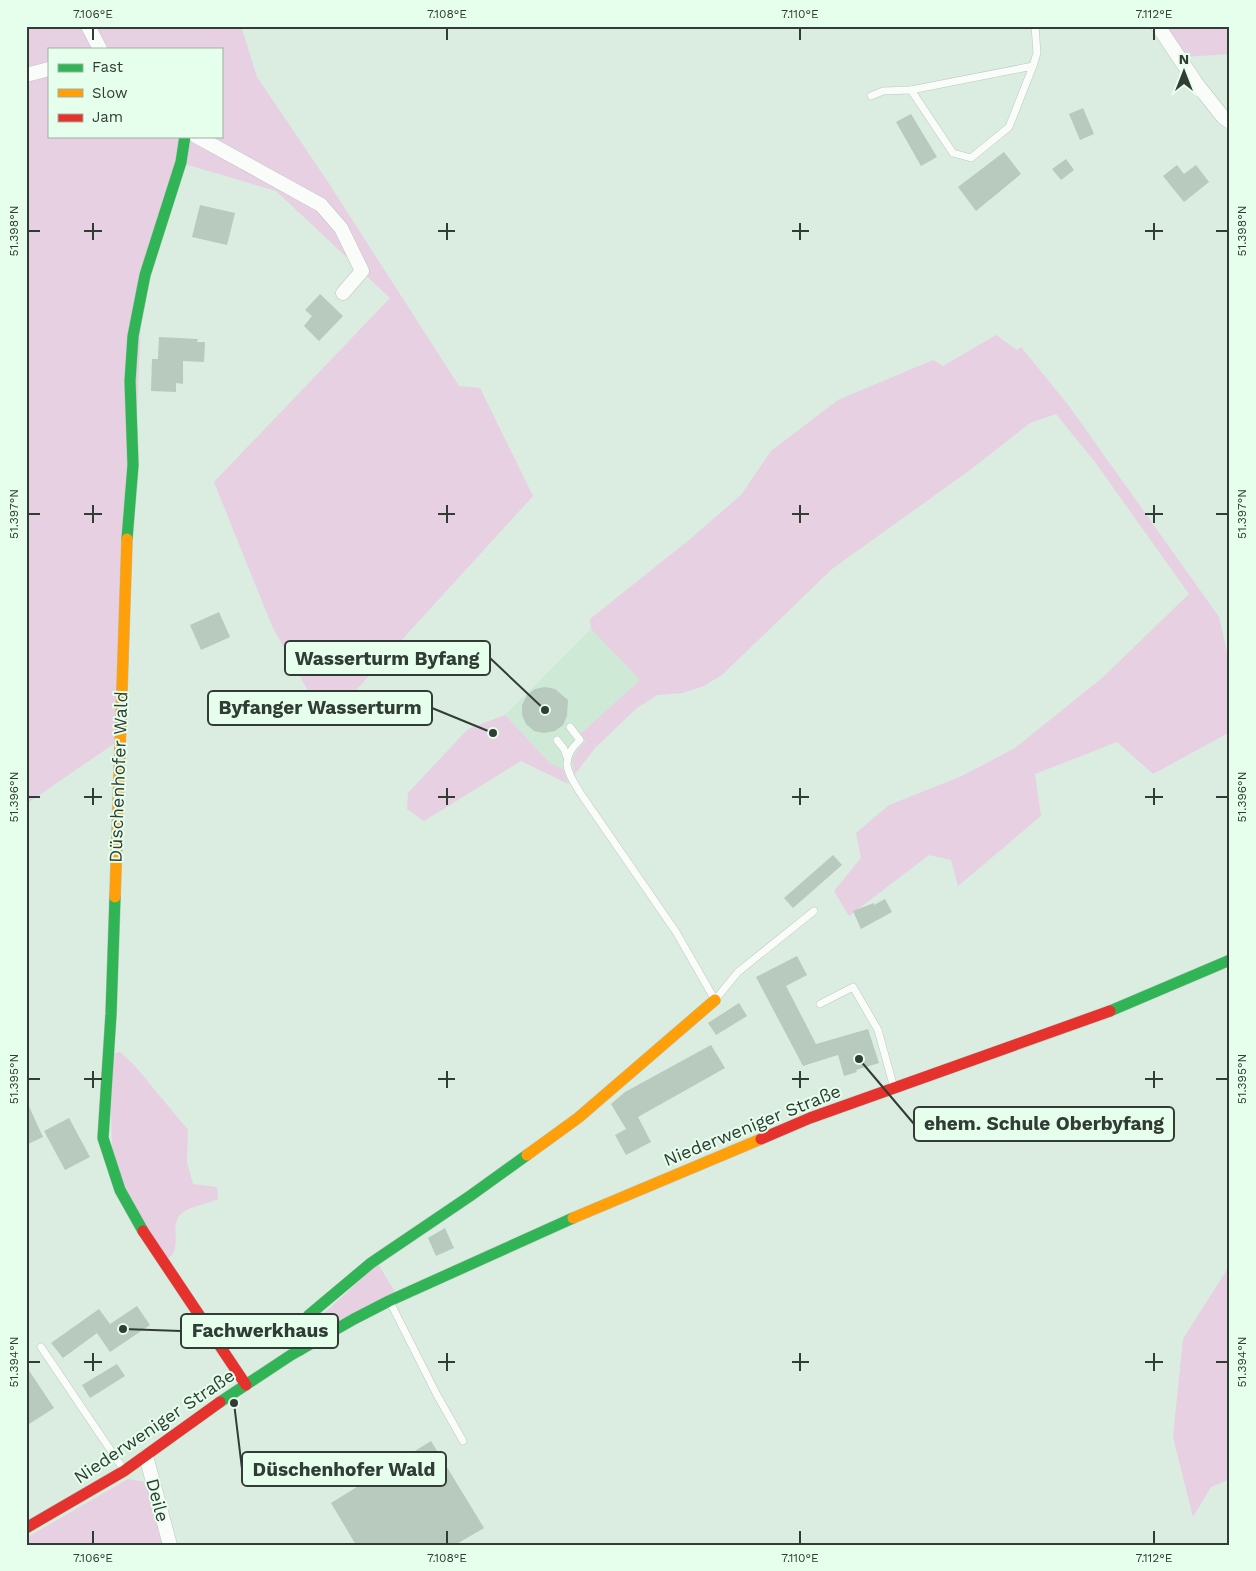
<svg xmlns="http://www.w3.org/2000/svg" width="1256" height="1571" font-family="'Work Sans',sans-serif">
<style>
.built{fill:#ceead7}
.green{fill:#e7d0e1;fill-rule:evenodd}
.building{fill:#b7cabd}
.lines{fill:none;stroke-linecap:round;stroke-linejoin:round}
.lane-casing{stroke:#bcc9c0;stroke-width:8}
.street-casing{stroke:#bcc9c0;stroke-width:15}
.fast-casing{stroke:#bcc9c0;stroke-width:12}
.slow-casing{stroke:#bcc9c0;stroke-width:12}
.jam-casing{stroke:#bcc9c0;stroke-width:12}
.lane{stroke:#fafcfa;stroke-width:7}
.street{stroke:#fafcfa;stroke-width:14}
.fast{stroke:#30b455;stroke-width:11}
.slow{stroke:#ff9f0a;stroke-width:11}
.jam{stroke:#e5322d;stroke-width:11}
.ticks{fill:none;stroke:#303c34;stroke-width:2}
.labels{text-anchor:middle;dominant-baseline:central;stroke-width:4;stroke-linejoin:round;paint-order:stroke}
.street-label{font-size:18px;fill:#303c34;stroke:#e6ffed}
.leader{fill:none;stroke:#303c34;stroke-width:2}
.callout-dot{fill:#303c34;stroke:#e6ffed;stroke-width:2}
.callout{fill:#e6ffed;stroke:#303c34;stroke-width:2}
.callout-label{font-size:19px;text-anchor:middle;font-weight:bold;fill:#303c34}
.neatline{fill:none;stroke:#303c34;stroke-width:2}
.ticks-label{font-size:12px;text-anchor:middle;fill:#303c34}
</style>
<rect width="100%" height="100%" fill="#dbece0"/>
<path class="built" d="M591 629 640 680 579 735 586 741 572 765 575 774 568 784 563 769 550 763 505 715Z"/>
<g class="green">
<path d="M26 26H241L257 77 326 179 459 386 480 388 533 496 326 723 272 626 214 482 390 298 276 191 185 164 142 293 124 737 26 804ZM49 49H221V136H49Z"/>
<path d="M1160 26H1230V54L1183 57Z"/>
<path d="M996 335 1017 350 1021 347 1069 406 1219 617 1230 665V732L1153 774 1117 742 1035 774 1041 816 958 886 951 860 929 855 849 916 834 891 861 858 856 833 889 805 962 776 1015 748 1102 678 1189 594 1095 462 1056 414 1030 423 970 470 832 569 722 675 704 686 683 693 657 695 637 708 595 748 575 774C569 759 575 753 586 741L579 735 640 680 591 629 590 619 689 540 741 495 771 451 838 400 933 360 943 366Z"/>
<path d="M505 715 550 763 563 769 568 784 521 761 424 821 407 809 408 793 468 729Z"/>
<path d="M120 1052 135 1066 188 1130 187 1163 193 1184 217 1187 218 1199C206 1205 191 1205 181 1214 170 1225 180 1241 173 1253 172 1256 167 1259 165 1261L113 1170 109 1062 111 1054Z"/>
<path d="M378 1264 395 1292 314 1334 308 1328Z"/>
<path d="M1230 1265V1479L1211 1487 1193 1517 1173 1437 1183 1339Z"/>
<path d="M128 1479 146 1482 165 1545H26V1538Z"/>
</g>
<g class="building">
<path d="M1083 108 1094 134 1080 140 1069 114Z"/>
<path d="M911 114 937 157 921 166 896 122Z"/>
<path d="M1004 152 1021 174 976 211 958 187Z"/>
<path d="M1066 159 1074 170 1061 180 1052 169Z"/>
<path d="M1177 165 1184 174 1196 165 1209 182 1184 202 1163 176Z"/>
<path d="M200 205 235 213 227 245 192 237Z"/>
<path d="M320 294 343 316 319 341 304 326 312 316 305 310Z"/>
<path d="M159 337 198 339 197 342H205L204 362 183 361V384L176 383V392L151 391 152 359H158Z"/>
<path d="M219 612 230 637 201 650 190 625Z"/>
<path d="M545 687 555 689 568 700 567 716 563 725 555 731 544 733 534 731 526 724 522 715V705L527 695 535 689Z"/>
<path d="M833 855 842 865 793 908 784 898Z"/>
<path d="M885 899 892 912 861 929 853 911 874 903V905Z"/>
<path d="M797 956 807 975 786 986 816 1044 868 1029 879 1063 856 1070 857 1072 844 1076 838 1055 803 1066 756 977Z"/>
<path d="M739 1003 747 1016 716 1035 708 1023Z"/>
<path d="M711 1045 725 1068 638 1117 651 1142 626 1155 615 1135 626 1129 611 1104 625 1092Z"/>
<path d="M26 1100 43 1137 26 1145Z"/>
<path d="M69 1118 90 1157 65 1170 44 1131Z"/>
<path d="M445 1228 454 1248 436 1256 428 1238Z"/>
<path d="M137 1306 150 1325 110 1352 97 1333 63 1358 51 1343 99 1309 110 1324Z"/>
<path d="M117 1364 125 1376 90 1398 82 1385Z"/>
<path d="M26 1366 54 1408 26 1426Z"/>
<path d="M431 1441 484 1528 455 1545H356L331 1503Z"/>
</g>
<g class="lines">
<defs>
<g id="lane">
<path d="M1033 66 911 90 953 153 971 158 1009 127 1033 66 1037 53 1035 26"/>
<path d="M871 96 883 91 911 90"/>
<path d="M570 727 580 740C558 760 568 773 581 794L676 932 715 1000 738 972 814 911"/>
<path d="M557 740 564 749 567 757"/>
<path d="M820 1004 853 987 878 1030 894 1088"/>
<path d="M390 1302 437 1395 463 1441"/>
<path d="M41 1347 124 1470"/>
</g>
<g id="street">
<path d="M88 26 100 49"/>
<path d="M1158 26 1196 83 1223 117 1230 122"/>
<path d="M26 75 49 69"/>
<path d="M196 136 321 205 341 228 362 271 343 293"/>
<path d="M146 1456 170 1545"/>
</g>
<g id="fast">
<path d="M127 539 133 465 130 381 133 336 145 275 181 162 185 136"/>
<path d="M115 897 111 1014 103 1138 120 1190 143 1231"/>
<path d="M1110 1011 1230 960"/>
<path d="M300 1350C299 1336 299 1326 309 1315L371 1263 470 1196 527 1155"/>
<path d="M220 1402 291 1355 354 1319 389 1301 573 1218"/>
</g>
<g id="slow">
<path d="M115 897 127 539"/>
<path d="M527 1155 578 1118 715 1000"/>
<path d="M573 1218 761 1139"/>
</g>
<g id="jam">
<path d="M761 1139 810 1118 1110 1011"/>
<path d="M143 1231 246 1385"/>
<path d="M26 1528 124 1471 220 1402"/>
</g>
</defs>
<use href="#lane" class="lane-casing"/>
<use href="#street" class="street-casing"/>
<use href="#fast" class="fast-casing"/>
<use href="#slow" class="slow-casing"/>
<use href="#jam" class="jam-casing"/>
<use href="#lane" class="lane"/>
<use href="#street" class="street"/>
<use href="#fast" class="fast"/>
<use href="#slow" class="slow"/>
<use href="#jam" class="jam"/>
</g>
<path class="ticks" d="M93 28V40M447 28V40M800 28V40M1154 28V40M93 223V240M447 223V240M800 223V240M1154 223V240M28 231H40M84 231H102M438 231H455M792 231H809M1145 231H1163M1216 231H1228M93 505V523M447 505V523M800 505V523M1154 505V523M28 514H40M84 514H102M438 514H455M792 514H809M1145 514H1163M1216 514H1228M93 788V805M447 788V805M800 788V805M1154 788V805M28 797H40M84 797H102M438 797H455M792 797H809M1145 797H1163M1216 797H1228M93 1071V1088M447 1071V1088M800 1071V1088M1154 1071V1088M28 1079H40M84 1079H102M438 1079H455M792 1079H809M1145 1079H1163M1216 1079H1228M93 1353V1371M447 1353V1371M800 1353V1371M1154 1353V1371M28 1362H40M84 1362H102M438 1362H455M792 1362H809M1145 1362H1163M1216 1362H1228M93 1531V1544M447 1531V1544M800 1531V1544M1154 1531V1544"/>
<g class="labels">
<g class="street-label">
<text transform="translate(118 777) rotate(-88)">Düschenhofer Wald</text>
<text transform="translate(752 1125) rotate(-22)">Niederweniger Straße</text>
<text transform="translate(154 1426) rotate(-34)">Niederweniger Straße</text>
<text transform="translate(158 1500) rotate(75)">Deile</text>
</g>
</g>
<path class="leader" d="M545 710L490 658M493 733L432 708M859 1059L914 1124M123 1329L181 1331M234 1403L242 1469"/>
<g class="callout-dot">
<circle cx="545" cy="710" r="5"/>
<circle cx="493" cy="733" r="5"/>
<circle cx="859" cy="1059" r="5"/>
<circle cx="123" cy="1329" r="5"/>
<circle cx="234" cy="1403" r="5"/>
</g>
<g class="callout">
<rect x="285" y="641" width="205" height="34" rx="5"/>
<rect x="208" y="691" width="224" height="34" rx="5"/>
<rect x="914" y="1107" width="260" height="34" rx="5"/>
<rect x="181" y="1314" width="157" height="34" rx="5"/>
<rect x="242" y="1452" width="204" height="34" rx="5"/>
</g>
<g class="callout-label">
<text x="387" y="665">Wasserturm Byfang</text>
<text x="320" y="714">Byfanger Wasserturm</text>
<text x="1044" y="1130">ehem. Schule Oberbyfang</text>
<text x="260" y="1337">Fachwerkhaus</text>
<text x="344" y="1476">Düschenhofer Wald</text>
</g>
<rect width="1256" height="1571" fill="none" stroke="#e6ffed" stroke-width="55"/>
<rect x="48" y="48" width="175" height="90" fill="#e6ffed" stroke="#9db1a3"/>
<rect x="58" y="64" width="25" height="8" fill="#30b455" stroke="#9db1a3"/>
<text x="92" y="72" font-size="15" fill="#303c34">Fast</text>
<rect x="58" y="89" width="25" height="8" fill="#ff9f0a" stroke="#9db1a3"/>
<text x="92" y="98" font-size="15" fill="#303c34">Slow</text>
<rect x="58" y="114" width="25" height="8" fill="#e5322d" stroke="#9db1a3"/>
<text x="92" y="122" font-size="15" fill="#303c34">Jam</text>
<g transform="translate(1184 72)" stroke="#e6ffed" stroke-width="4" paint-order="stroke">
<path d="M0-4L9 19L0 12L-9 19Z" fill="#303c34"/>
<text y="-8" font-size="14" font-weight="bold" text-anchor="middle" fill="#303c34">N</text>
</g>
<rect x="28" y="28" width="1200" height="1516" class="neatline"/>
<g class="ticks-label">
<text x="93" y="18">7.106°E</text>
<text x="447" y="18">7.108°E</text>
<text x="800" y="18">7.110°E</text>
<text x="1154" y="18">7.112°E</text>
<text transform="translate(14 231) rotate(-90)" y="4">51.398°N</text>
<text transform="translate(1242 231) rotate(-90)" y="4">51.398°N</text>
<text transform="translate(14 514) rotate(-90)" y="4">51.397°N</text>
<text transform="translate(1242 514) rotate(-90)" y="4">51.397°N</text>
<text transform="translate(14 797) rotate(-90)" y="4">51.396°N</text>
<text transform="translate(1242 797) rotate(-90)" y="4">51.396°N</text>
<text transform="translate(14 1079) rotate(-90)" y="4">51.395°N</text>
<text transform="translate(1242 1079) rotate(-90)" y="4">51.395°N</text>
<text transform="translate(14 1362) rotate(-90)" y="4">51.394°N</text>
<text transform="translate(1242 1362) rotate(-90)" y="4">51.394°N</text>
<text x="93" y="1562">7.106°E</text>
<text x="447" y="1562">7.108°E</text>
<text x="800" y="1562">7.110°E</text>
<text x="1154" y="1562">7.112°E</text>
</g>
</svg>
